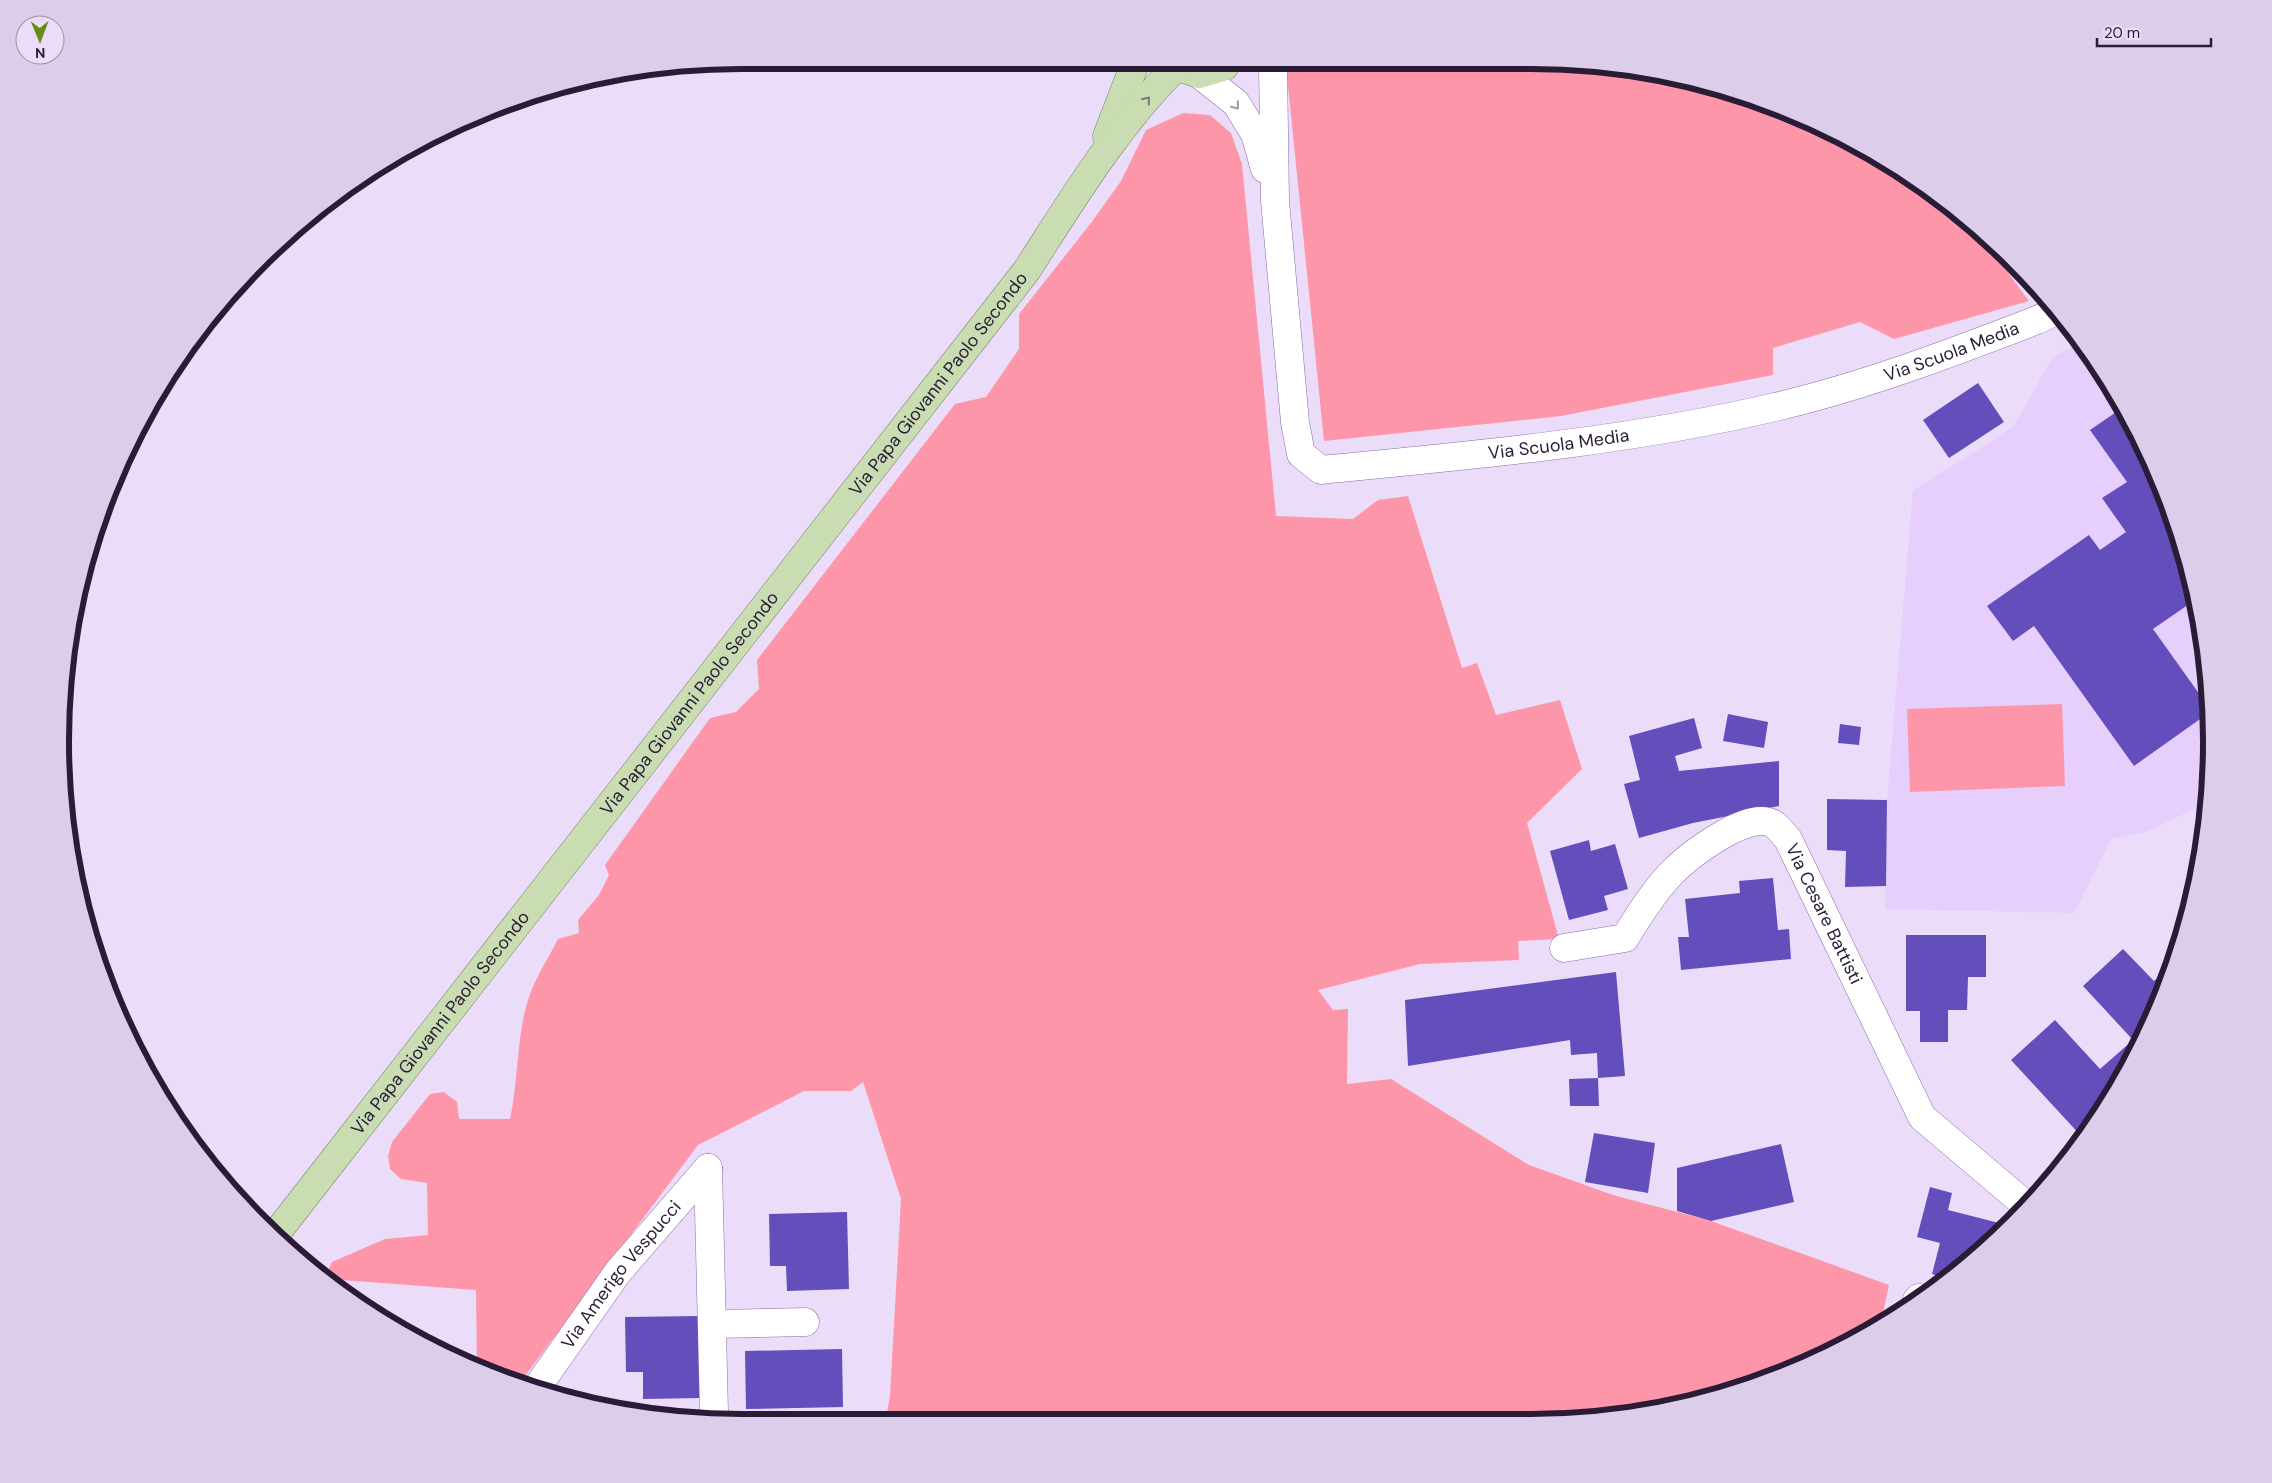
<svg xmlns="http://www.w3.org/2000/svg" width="2272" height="1483" font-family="'DM Sans',sans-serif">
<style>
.built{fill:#e6cefd}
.green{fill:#fe96aa}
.building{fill:#634ebb}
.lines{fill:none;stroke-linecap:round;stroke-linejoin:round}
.minor-casing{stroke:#8d6aab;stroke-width:29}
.major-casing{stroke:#7a8965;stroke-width:29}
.minor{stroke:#fff;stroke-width:28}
.major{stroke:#c9dcb2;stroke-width:28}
.oneway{stroke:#7a7c74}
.oneway2{stroke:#9f99a5}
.labels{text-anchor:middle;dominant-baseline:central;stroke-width:5;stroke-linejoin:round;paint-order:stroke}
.street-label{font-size:18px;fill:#2a1c36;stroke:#ebddfa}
.rim{fill:none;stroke:#2a1c36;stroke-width:6}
</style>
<rect width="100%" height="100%" fill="#ebddfa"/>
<path class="built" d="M2081 342 2142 440 2189 565 2211 697 2207 803 2146 832 2111 839 2074 913 1885 909 1887 800 1913 491 2013 427 2053 357Z"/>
<g class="green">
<path d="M1286 66H1620L1792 112 1871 151 1971 223 2029 301 1894 339 1860 322 1773 348V375L1561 416 1324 441Z"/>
<path d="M1183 113 1210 115 1231 133 1242 164 1276 516 1353 519 1378 500 1408 496 1462 668 1477 663 1496 715 1560 700 1582 769 1527 823 1559 939 1518 941 1519 960 1420 964 1318 990 1333 1010 1348 1009 1347 1084 1391 1079 1529 1165 1613 1195 1711 1221 1889 1285 1881 1322 1832 1353 1707 1400 1575 1422 886 1418 890 1396 901 1199 863 1082 851 1091H804L698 1145 525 1376 502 1377 477 1369 476 1290 328 1279 325 1277 332 1262 385 1239 428 1235 427 1183 401 1179 390 1169 388 1156 392 1142 430 1094 444 1092 457 1102 459 1119H510C519 1078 516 1033 530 994 537 975 549 957 558 939L579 933 578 920 599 895 609 875 605 865 710 718 736 712 759 689 757 660 955 404 986 397 1019 349V314L1091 223 1121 181 1146 130Z"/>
<path d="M2062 704 2065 786 1910 792 1907 709Z"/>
</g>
<g class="building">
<path d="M1978 383 2004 422 1949 458 1923 420Z"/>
<path d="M2122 408 2142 440 2189 565 2195 600 2153 629 2210 709V712L2134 766 2034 626 2013 641 1987 606 2089 535 2100 550 2126 532 2102 498 2127 482 2090 430Z"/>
<path d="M1728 714 1768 722 1764 748 1723 741Z"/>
<path d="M1694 718 1702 748 1675 756 1679 771 1779 761V806L1693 823 1639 838 1624 784 1640 780 1629 736Z"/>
<path d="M1840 724 1861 727 1859 745 1838 743Z"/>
<path d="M1827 799 1887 800 1886 886 1845 887 1846 851 1827 850Z"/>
<path d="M1589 840 1591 851 1615 844 1628 889 1604 896 1608 910 1569 920 1550 851Z"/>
<path d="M1773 878 1778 930 1789 929 1791 959 1681 970 1678 937H1689L1685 899 1740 893 1739 881Z"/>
<path d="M1906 935H1986V977H1968L1967 1010H1948V1042H1920V1011H1906Z"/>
<path d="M2123 949 2154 981 2175 962 2121 1082 2082 1137 2011 1060 2055 1020 2100 1069 2133 1040 2083 986Z"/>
<path d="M1616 972 1625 1076 1598 1078 1597 1053 1571 1055 1570 1040 1408 1066 1405 1000Z"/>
<path d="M1598 1078 1599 1106H1570L1569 1079Z"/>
<path d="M1594 1133 1655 1143 1648 1193 1585 1182Z"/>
<path d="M1781 1144 1794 1202 1711 1221 1677 1211V1168Z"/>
<path d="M1930 1187 1952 1193 1948 1210 2007 1225 1949 1279 1932 1274 1940 1243 1917 1237Z"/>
<path d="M847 1212 849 1289 787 1291 786 1266H770L769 1214Z"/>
<path d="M700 1316 701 1398 643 1399V1372H626L625 1317Z"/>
<path d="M842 1349 843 1407 746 1409 745 1351Z"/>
</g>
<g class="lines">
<defs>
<g id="minor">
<path id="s1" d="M1273 66 1275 201 1295 422 1301 454 1321 470C1473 455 1626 442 1775 407 1865 386 1951 353 2037 320L2056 311"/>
<path d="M1199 74 1236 103 1255 134 1265 169"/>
<path id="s2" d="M1564 948 1625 938C1657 885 1676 860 1731 830 1744 824 1762 816 1775 825 1780 829 1784 835 1788 839L1922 1117 2027 1206"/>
<path d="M708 1168 714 1412"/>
<path d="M1917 1300 1919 1298"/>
<path d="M713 1324 805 1322"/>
<path id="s3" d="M538 1386 618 1272 708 1168"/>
</g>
<g id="major">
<path d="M1175 66 1199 74 1225 66"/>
<path d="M1107 136 1134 66"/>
<path id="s4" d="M275 1235 1027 270C1072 200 1116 127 1176 67"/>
</g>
</defs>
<use href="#minor" class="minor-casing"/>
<use href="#major" class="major-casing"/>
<use href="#minor" class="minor"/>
<use href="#major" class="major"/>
</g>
<defs><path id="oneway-chevron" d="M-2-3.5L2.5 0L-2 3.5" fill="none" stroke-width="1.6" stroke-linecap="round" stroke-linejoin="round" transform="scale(1.25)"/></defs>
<use class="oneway" href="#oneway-chevron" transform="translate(1147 100) rotate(-51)"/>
<use class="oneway2" href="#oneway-chevron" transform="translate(1236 106) rotate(51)"/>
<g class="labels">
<g class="street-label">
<text stroke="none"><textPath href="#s1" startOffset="1059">Via Scuola Media</textPath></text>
<text stroke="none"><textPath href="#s4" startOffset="1079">Via Papa Giovanni Paolo Secondo</textPath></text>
<text stroke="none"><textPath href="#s1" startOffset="654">Via Scuola Media</textPath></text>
<text stroke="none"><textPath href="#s4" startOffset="674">Via Papa Giovanni Paolo Secondo</textPath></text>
<text stroke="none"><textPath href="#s2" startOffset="364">Via Cesare Battisti</textPath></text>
<text stroke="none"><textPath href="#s4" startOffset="269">Via Papa Giovanni Paolo Secondo</textPath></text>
<text stroke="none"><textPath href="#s3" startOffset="139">Via Amerigo Vespucci</textPath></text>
</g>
</g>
<path d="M0 0H2272V1483H0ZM741 69H1531A672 672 0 0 1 2203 741V742A672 672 0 0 1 1531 1414H741A672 672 0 0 1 69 742V741A672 672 0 0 1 741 69Z" fill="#dcceea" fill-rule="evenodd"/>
<path class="rim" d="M741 69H1531A672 672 0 0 1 2203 741V742A672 672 0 0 1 1531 1414H741A672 672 0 0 1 69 742V741A672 672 0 0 1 741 69Z"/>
<g transform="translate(40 40) rotate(179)"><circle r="24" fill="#ebddfa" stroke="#9e90ac"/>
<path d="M0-4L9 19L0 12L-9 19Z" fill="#648d1a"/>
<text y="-8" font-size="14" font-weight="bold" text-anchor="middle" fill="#2a1c36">N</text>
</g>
<path d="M2097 38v8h114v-8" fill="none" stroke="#2a1c36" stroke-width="2.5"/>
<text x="2104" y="38" font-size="15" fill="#2a1c36" stroke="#ebddfa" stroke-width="4" paint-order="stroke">20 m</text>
</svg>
